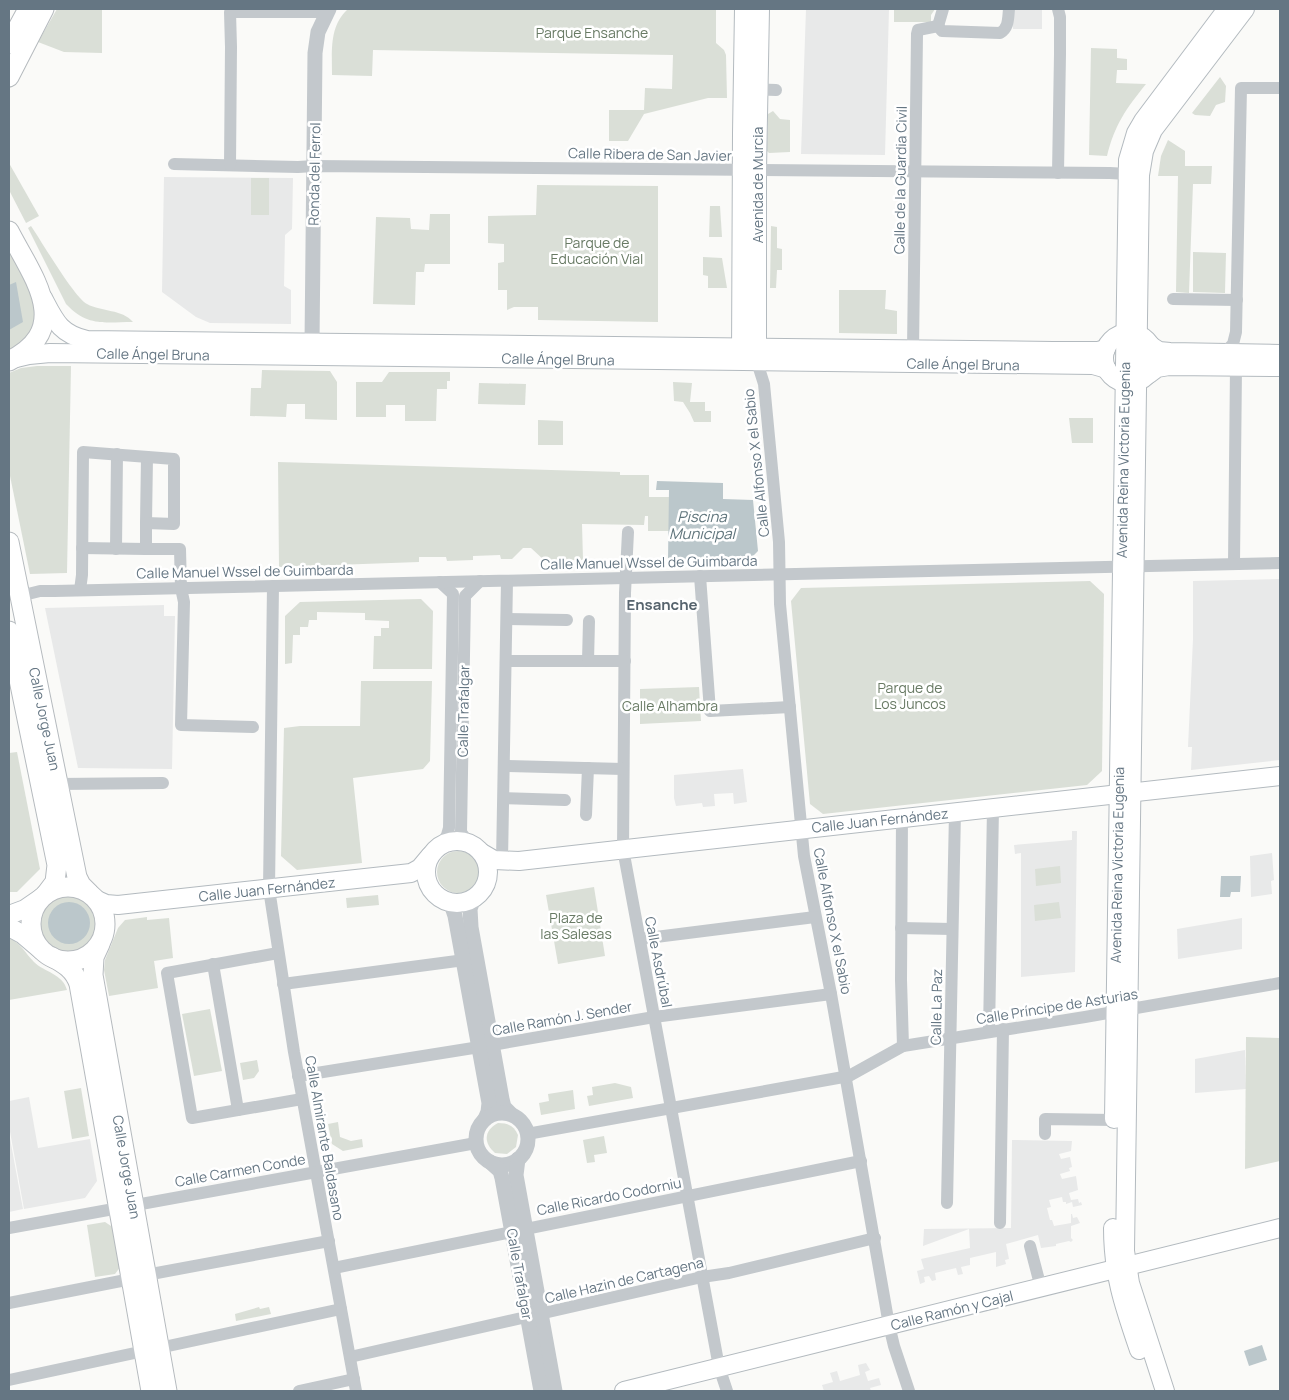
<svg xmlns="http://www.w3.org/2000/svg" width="1289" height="1400" font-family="Manrope,sans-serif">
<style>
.built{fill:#e8e9e9}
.green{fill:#dadfd7}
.water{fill:#bbc7cb}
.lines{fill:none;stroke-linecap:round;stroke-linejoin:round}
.secondary-casing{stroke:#b3babf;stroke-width:20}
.primary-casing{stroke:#b5babe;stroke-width:21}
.minor{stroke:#c3c8cc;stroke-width:12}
.tertiary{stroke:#c3c8cc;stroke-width:15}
.secondary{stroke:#fff;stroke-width:18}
.primary{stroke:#fff;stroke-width:19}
.labels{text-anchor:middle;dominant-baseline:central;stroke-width:5;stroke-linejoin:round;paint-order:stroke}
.park-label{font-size:14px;fill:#687a64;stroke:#fff}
.street-label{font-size:14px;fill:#657683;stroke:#fff}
.water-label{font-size:15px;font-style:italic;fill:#60757c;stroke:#fff}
.neighbourhood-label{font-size:15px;font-weight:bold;fill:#57646e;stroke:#fff}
</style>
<rect width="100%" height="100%" fill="#fafaf8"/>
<g class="built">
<path d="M806 9H889L885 155 801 154Z"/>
<rect x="1013" y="9" width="29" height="20"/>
<path d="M164 177 293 178 292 229 285 235 284 286 291 290V324L210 323 196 317 162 292Z"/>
<path d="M1280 579V760L1191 770 1192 747H1188L1193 639V581Z"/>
<path d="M164 605V616H175L172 769 78 768 45 608Z"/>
<path d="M743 769 747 802 734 804 733 793 714 794 715 806 703 807 702 803 676 806 674 798V775Z"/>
<path d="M1072 831H1077L1075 972 1021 977V853L1015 854 1014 845 1072 840Z"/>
<path d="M1272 853 1274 880 1271 881 1272 894 1251 897 1250 856Z"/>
<path d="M1242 918V949L1178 959 1177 929Z"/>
<path d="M1245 1050 1246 1089 1195 1093V1059Z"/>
<path d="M29 1097 38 1148 90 1139 97 1181 85 1198 24 1209 9 1126V1101Z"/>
<path d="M9 1133 23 1209 9 1212Z"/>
<path d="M1012 1140 1072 1141 1071 1151 1059 1154 1061 1159 1070 1157 1072 1167 1069 1168 1070 1171 1060 1174 1062 1179 1076 1176 1078 1190 1069 1193 1071 1200 1078 1199 1079 1203 1081 1202 1082 1205 1073 1207 1072 1202 1066 1204V1202H1063L1062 1197 1049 1200 1051 1207 1047 1208 1050 1220H1052L1054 1226 1071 1223V1214H1072L1073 1218 1077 1217 1080 1223 1071 1226V1238L1073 1240 1071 1242 1069 1241 1056 1244V1246L1041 1248 1038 1235 1006 1244 1009 1259 1005 1260 1006 1264 996 1267V1252L970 1258V1265L961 1267 963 1274 958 1275 956 1268 935 1273 936 1280 932 1281 929 1276 924 1277 925 1282 920 1284 917 1271 924 1269 921 1259 970 1248 969 1229 923 1246 924 1229 1011 1228Z"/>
<path d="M866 1363 870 1370 865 1372 868 1381 879 1378 881 1385 870 1388 871 1391H824L822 1385 833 1382 830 1373 837 1371 840 1381 860 1375 858 1365Z"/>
</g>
<g class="green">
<path d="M57 9H102V53L64 52 38 42Z"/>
<path d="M348 9H716V43L724 50 726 55 727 98H708L644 114 628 141H609V110H644L645 88 672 89 673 55 373 50 372 76 332 75C332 51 329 26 348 9Z"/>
<path d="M894 9H935L931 15V22H894Z"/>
<path d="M1091 48 1117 49V58L1127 59V70H1117L1116 83 1146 84C1126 109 1115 124 1107 156L1089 155Z"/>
<path d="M1220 77 1226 86 1225 102 1216 105 1210 116 1195 115 1192 113Z"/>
<path d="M773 111 780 119 790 120V152L769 153 767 151 768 114Z"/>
<path d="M1168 140 1185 151V166H1212L1211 184H1193L1189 293 1176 292 1178 176H1158L1161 156Z"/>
<path d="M9 163 39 216 26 223 9 190Z"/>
<rect x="251" y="178" width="18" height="37"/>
<path d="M537 185 658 186V322L538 320V307H514L507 310V290H498V263L504 262V244L488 243V216L536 215Z"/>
<path d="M710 206H720L722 237H709Z"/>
<path d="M430 214H450V264H425L424 272H416L415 305 373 304 376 217 410 218 411 229 429 230Z"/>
<path d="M31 226C42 242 74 297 87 304 102 312 122 309 133 322 104 322 88 327 66 304L28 228Z"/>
<path d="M771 226 777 227V248L782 249V270H777L776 288H770Z"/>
<path d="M9 231 45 315 9 361Z"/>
<path d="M1193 252 1226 253 1225 293 1193 292Z"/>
<path d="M703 257 722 258 727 288H708V276L703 275Z"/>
<path d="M839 290H886L885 309 897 311V334L839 333Z"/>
<path d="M37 366H71L67 573 30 574 9 471V373L21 368Z"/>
<path d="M262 370 330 371 337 382V420L305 419V404H287L286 417 250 416 251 388H261Z"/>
<path d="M389 372H450V381H447V389H437L436 421H405V405H386V417H356V382H382Z"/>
<path d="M673 382 692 383 690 402H705V411H711V422H694L690 413 683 402 674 401Z"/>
<path d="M479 383 526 384 525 405 478 404Z"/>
<path d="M1069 418H1093V443H1072Z"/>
<path d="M538 420 563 421V445H538Z"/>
<path d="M278 462 620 472V475H649V497H669V531H648V516H645L644 525 582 524 583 560 545 561 531 548H523L512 559H501L500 555 473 556V560L447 561 446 557H419V562L279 567Z"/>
<path d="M1090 581 1104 594 1102 771 1087 785 823 814 810 804 791 601 801 588Z"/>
<path d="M421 599 433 611 432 669H373L374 636H381V628H389V621L365 620V613L317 612V620H309L308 627H300V635H293L292 663 285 664V616L300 602Z"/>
<path d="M361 681H432L430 761 423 769 353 778 362 863 297 870 281 856 284 728 300 726H360Z"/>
<path d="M699 687 701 721 640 724V689Z"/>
<path d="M17 752 40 869 17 892H9V753Z"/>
<circle cx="458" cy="872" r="21"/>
<path d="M1060 866 1061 883 1036 886 1035 869Z"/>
<path d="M60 887H75C84 894 96 901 102 910 112 923 100 946 89 955 82 961 72 961 63 961L32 932 31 925 33 912Z"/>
<path d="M594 887 605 956 558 964 546 895Z"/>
<path d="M378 895 379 905 347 908 346 898Z"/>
<path d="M1059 902 1061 918 1035 921 1034 905Z"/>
<path d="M147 917V920L169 918 173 958 154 961 158 988 109 996 104 970 105 960 118 928 125 920Z"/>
<path d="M9 938C21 943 25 953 34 962 44 972 63 974 67 990L9 1000Z"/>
<path d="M210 1009 222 1071 194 1076 182 1014Z"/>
<path d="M1246 1037 1280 1038V1161L1245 1169Z"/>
<path d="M257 1060 259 1071 254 1078 243 1080 240 1063Z"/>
<path d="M615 1083 631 1087 633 1098 589 1106 587 1096 593 1095 592 1087Z"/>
<path d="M81 1088 89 1136 72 1139 64 1091Z"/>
<path d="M573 1090 575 1109 541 1115 539 1103 549 1101 548 1094Z"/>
<path d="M338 1122 340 1137 351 1141 362 1139 363 1147 343 1151 332 1144 328 1124Z"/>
<path d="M498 1123C508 1123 514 1126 518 1135L516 1147 507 1154 495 1153C483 1143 484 1130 498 1123Z"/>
<path d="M604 1136 607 1153 594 1155 595 1162 587 1163 583 1140Z"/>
<path d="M105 1222 114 1228 121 1266 115 1274 95 1277 87 1225Z"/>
<path d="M259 1307 260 1309 269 1307 271 1314 236 1321 235 1314Z"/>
</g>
<g class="water">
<path d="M16 282 23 322 9 330V285Z"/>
<path d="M657 481 723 483V499L753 500 758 551 751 558 668 560 669 490H656Z"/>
<path d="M1221 876H1241L1240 892H1231L1230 897H1220Z"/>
<circle cx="69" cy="923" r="21"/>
<path d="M1262 1345 1267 1360 1249 1366 1244 1351Z"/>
</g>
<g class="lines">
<defs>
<g id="secondary">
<path d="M43 298C55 321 60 334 87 340L1053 351H1098L1106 349"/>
<circle cx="1129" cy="358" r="25"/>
<path d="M1151 346 1159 351 1170 352 1280 354"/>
<path d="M741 358 742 133 744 9"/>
<path d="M12 359 29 355 50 353 1093 365 1107 369"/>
<path d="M757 359V170L760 9"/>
<path d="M1149 374 1157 368 1169 366 1280 367"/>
<circle cx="457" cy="872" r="31"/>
<path d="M482 853 494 860 519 861 1280 776"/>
<path d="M97 900 106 904 118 905 411 873 420 868 430 856"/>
<path d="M9 915 25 909 41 898"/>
<path d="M9 927 22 934 42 951"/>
<path d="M1114 1119 1128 160 1136 133 1143 121 1227 9"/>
<path d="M1113 1228C1113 1275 1124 1306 1139 1350"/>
<path d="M624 1391 1280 1228"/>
<path d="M1165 1391 1130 1283 1125 1251 1140 175 1144 151 1153 130 1245 9"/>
</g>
<g id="primary">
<path d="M9 44 28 9"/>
<path d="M9 77 44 9"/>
<path d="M9 231C32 276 75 328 9 361"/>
<path d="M9 542 77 877 81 885 89 893"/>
<path d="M9 631 57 865 55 882 46 894"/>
<circle cx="68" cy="924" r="37"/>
<path d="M100 944 94 957 93 975 167 1391"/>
<path d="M52 957C64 964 74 969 79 984L151 1391"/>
</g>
</defs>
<use href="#secondary" class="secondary-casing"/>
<use href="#primary" class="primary-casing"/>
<g class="minor">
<path d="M1058 9 1060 17V54L1058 173"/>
<path d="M938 26 942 31 1000 33C1009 28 1008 18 1009 9"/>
<path d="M938 26 943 9"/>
<path d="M750 89 776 90"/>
<path d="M174 164 298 167 314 166 1110 173 1127 174"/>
<path d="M230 165 231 47 230 12H326"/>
<path d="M1173 299 1237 300"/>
<path d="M913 350 917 34 918 30 938 26"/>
<path d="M1224 353 1233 344 1236 332 1241 88H1280"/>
<path d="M757 362 764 384 779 542 780 604 804 856 831 994 889 1325 894 1346 909 1391"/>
<path d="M146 523 147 457"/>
<path d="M628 532 625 593 623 849 719 1367 727 1391"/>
<path d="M82 548 146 549"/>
<path d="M116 549 117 454"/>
<path d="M1234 564 1236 367"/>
<path d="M700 576 710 711 790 707"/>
<path d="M440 582 453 594 449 828 447 835 441 845"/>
<path d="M273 586 269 889 294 1052 356 1391"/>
<path d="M80 590 82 575 83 452 174 459V524L146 523V549H180L181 588 184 602 181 725 253 727"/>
<path d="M20 596 40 591H54L1280 563"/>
<path d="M507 619 567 620"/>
<path d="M506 661H625"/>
<path d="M588 661 589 621"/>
<path d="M504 766 623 769"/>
<path d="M58 784 163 783"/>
<path d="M504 798 565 800"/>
<path d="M586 815 588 768"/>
<path d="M902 818 901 980 903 1046"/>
<path d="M471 843 465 838 461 832 465 596 480 581"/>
<path d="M502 861 507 581"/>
<path d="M901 928 952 929"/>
<path d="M640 939 815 917"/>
<path d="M278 953 167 973 192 1118 302 1099"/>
<path d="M213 964 238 1110"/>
<path d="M283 984 472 959"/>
<path d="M989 1032 993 808"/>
<path d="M298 1076 492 1045 654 1017 831 994"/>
<path d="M527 1134 849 1076 903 1046 1085 1017 1280 983"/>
<path d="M1045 1134V1119L1114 1120"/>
<path d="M947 1203 955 812"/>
<path d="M1000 1223 1003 1029"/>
<path d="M9 1228 476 1143"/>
<path d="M1030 1246 1041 1288"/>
<path d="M334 1268 861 1161"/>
<path d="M146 1275 329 1241"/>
<path d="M9 1303 131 1279"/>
<path d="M159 1348 341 1309"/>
<path d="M350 1357 702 1277 729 1273 875 1238"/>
<path d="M9 1380 144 1351"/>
<path d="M299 1391 354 1379"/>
</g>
<g class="tertiary">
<path d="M312 343 315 53 318 32 329 9"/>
<path d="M474 898 470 909 471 927 502 1099 504 1107 511 1114"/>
<path d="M446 901 452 907 455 916 489 1103 488 1112 485 1119"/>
<circle cx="502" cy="1139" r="26"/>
<path d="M518 1159 516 1175 555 1391"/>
<path d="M490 1162 500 1171 502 1178 541 1391"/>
</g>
<use href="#secondary" class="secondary"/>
<use href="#primary" class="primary"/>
</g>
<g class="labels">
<g class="park-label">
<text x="592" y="32">Parque Ensanche</text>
<text x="597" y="242">Parque de<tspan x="597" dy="16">Educación Vial</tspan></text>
<text x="910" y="687">Parque de<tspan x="910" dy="16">Los Juncos</tspan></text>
<text x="670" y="705">Calle Alhambra</text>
<text x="576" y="917">Plaza de<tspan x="576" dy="16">las Salesas</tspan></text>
</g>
<g class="street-label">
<text transform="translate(650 154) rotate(1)">Calle Ribera de San Javier</text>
<text transform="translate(314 174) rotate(-89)">Ronda del Ferrol</text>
<text transform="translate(900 180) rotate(-89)">Calle de la Guardia Civil</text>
<text transform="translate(757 185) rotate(-90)">Avenida de Murcia</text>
<text transform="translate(153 354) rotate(1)">Calle Ángel Bruna</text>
<text transform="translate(558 359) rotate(1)">Calle Ángel Bruna</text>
<text transform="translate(963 364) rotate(1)">Calle Ángel Bruna</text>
<text transform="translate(1123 460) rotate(-89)">Avenida Reina Victoria Eugenia</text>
<text transform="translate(756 463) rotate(-96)">Calle Alfonso X el Sabio</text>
<text transform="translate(649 562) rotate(-1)">Calle Manuel Wssel de Guimbarda</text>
<text transform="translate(245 571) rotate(-1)">Calle Manuel Wssel de Guimbarda</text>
<text transform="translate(463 711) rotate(-89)">Calle Trafalgar</text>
<text transform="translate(45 719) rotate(78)">Calle Jorge Juan</text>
<text transform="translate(880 820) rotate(-6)">Calle Juan Fernández</text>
<text transform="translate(1117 865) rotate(-89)">Avenida Reina Victoria Eugenia</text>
<text transform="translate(267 889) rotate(-6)">Calle Juan Fernández</text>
<text transform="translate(833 921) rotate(79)">Calle Alfonso X el Sabio</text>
<text transform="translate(659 962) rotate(79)">Calle Asdrúbal</text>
<text transform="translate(1057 1006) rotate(-9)">Calle Príncipe de Asturias</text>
<text transform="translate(936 1007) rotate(-89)">Calle La Paz</text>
<text transform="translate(562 1018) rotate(-10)">Calle Ramón J. Sender</text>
<text transform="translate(325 1138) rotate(80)">Calle Almirante Baldasano</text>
<text transform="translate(127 1167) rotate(80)">Calle Jorge Juan</text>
<text transform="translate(240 1170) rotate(-10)">Calle Carmen Conde</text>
<text transform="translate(609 1196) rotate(-11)">Calle Ricardo Codorniu</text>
<text transform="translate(520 1274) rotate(80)">Calle Trafalgar</text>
<text transform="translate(624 1280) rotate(-13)">Calle Hazin de Cartagena</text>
<text transform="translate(952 1310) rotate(-14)">Calle Ramón y Cajal</text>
</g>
<g class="water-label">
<text x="702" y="516">Piscina<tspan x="702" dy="17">Municipal</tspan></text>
</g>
<g class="neighbourhood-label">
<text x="662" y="604">Ensanche</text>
</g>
</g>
<rect width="1289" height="1400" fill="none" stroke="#657683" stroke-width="20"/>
</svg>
